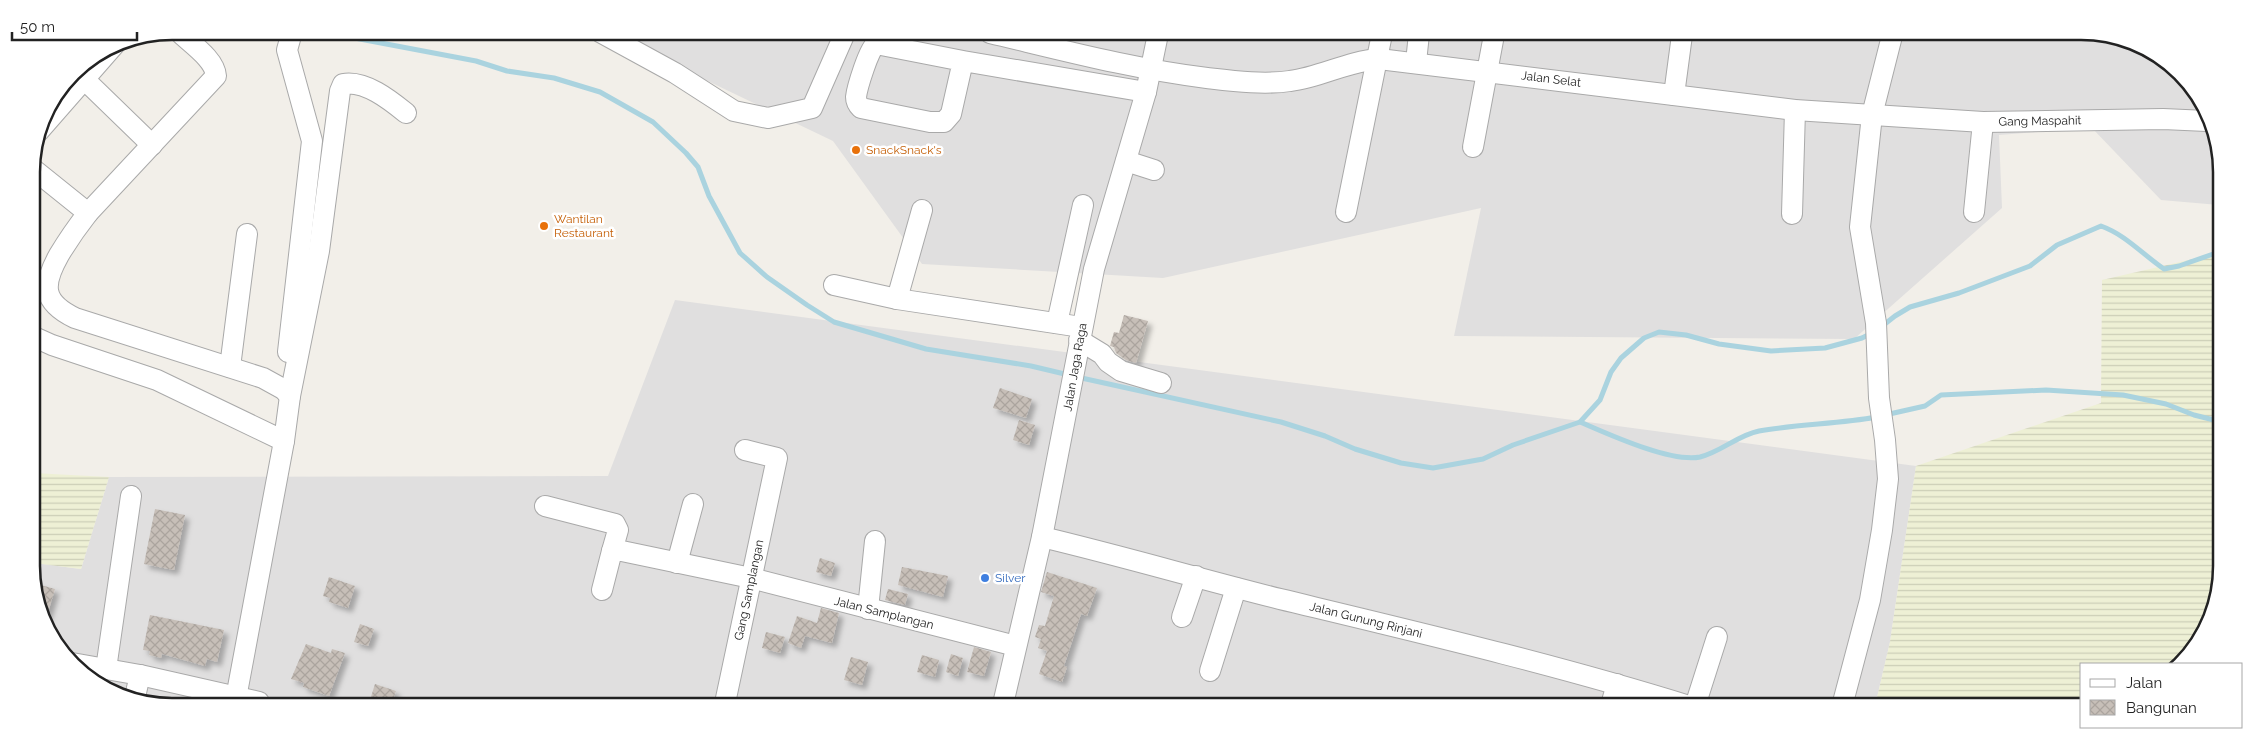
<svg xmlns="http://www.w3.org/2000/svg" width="2253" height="738" font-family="Raleway,sans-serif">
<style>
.residential{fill:#e0dfdf}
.farmland{fill:url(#farmland-rules)}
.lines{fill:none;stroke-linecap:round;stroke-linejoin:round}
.stream{stroke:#aad3df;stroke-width:5}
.building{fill:url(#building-cross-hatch);filter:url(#shadow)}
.minor-casing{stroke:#a9a9a9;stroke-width:22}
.minor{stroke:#fff;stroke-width:20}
.food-dot{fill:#e8710a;stroke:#fff;stroke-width:2}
.shop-dot{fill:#3f7fe0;stroke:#fff;stroke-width:2}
.labels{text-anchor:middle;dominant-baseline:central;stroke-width:5;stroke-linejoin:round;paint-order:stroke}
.street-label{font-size:12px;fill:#222;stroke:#fff}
.food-label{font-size:12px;fill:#c56008;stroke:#fff;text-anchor:start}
.shop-label{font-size:12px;fill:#366cbe;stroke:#fff;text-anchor:start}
.rim{fill:none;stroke:#222;stroke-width:2.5}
</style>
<defs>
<pattern id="farmland-rules" width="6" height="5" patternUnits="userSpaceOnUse" patternTransform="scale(1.25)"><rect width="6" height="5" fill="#eef0d5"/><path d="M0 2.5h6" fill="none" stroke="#ccceb7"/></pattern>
<pattern id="building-cross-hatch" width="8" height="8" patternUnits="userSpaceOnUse" patternTransform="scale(1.25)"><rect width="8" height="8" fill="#c7bfb8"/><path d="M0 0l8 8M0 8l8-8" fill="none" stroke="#aba49e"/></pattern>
<filter id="shadow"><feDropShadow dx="4.5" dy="4.5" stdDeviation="2.5" flood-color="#0004"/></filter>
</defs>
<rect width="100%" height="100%" fill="#f2efe9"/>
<g class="residential">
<path d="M615 32 2118 36 2187 79 2219 145V205L2161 200 2092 128 1999 135 2002 208 1854 339 1454 336 1481 208 1163 278 922 264 833 141 614 36Z"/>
<path d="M675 300 1916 466 1890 642 1875 706 135 702 66 659 34 593V563L81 569 109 477 608 476Z"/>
</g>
<g class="farmland">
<path d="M2219 253 2217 603 2198 645 2180 664H2082V706H1875L1890 642 1916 466 2101 403 2102 280Z"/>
<path d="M33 473 109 477 81 569 34 563Z"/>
</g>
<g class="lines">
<g class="stream">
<path d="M328 32 344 36 476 61 507 71 554 78 600 92 653 122 686 153 698 167 709 196 740 253 767 277 807 305 834 322 926 349 1031 366 1069 375"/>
<path d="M1881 327 1895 316 1910 307 1959 293 2030 266 2057 245 2101 226C2126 235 2142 254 2164 269L2179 266 2219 252"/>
<path d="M1077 377 1281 422 1325 436 1355 449 1401 463 1433 468 1483 459 1513 445 1580 422 1600 400 1611 372 1621 358 1644 338 1659 332 1686 335 1719 344 1771 351 1825 348 1862 338 1872 333"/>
<path d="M1885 415 1925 406 1941 395 2046 390 2123 395 2166 404 2194 415 2218 421"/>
<path d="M1580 422C1608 434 1671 463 1700 457 1721 452 1738 435 1759 431 1798 424 1838 424 1877 417"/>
</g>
</g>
<g class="building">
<path d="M1124 315 1148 321 1136 363 1126 360 1116 353 1114 347 1110 346 1114 332 1119 333Z"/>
<path d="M1000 388 1032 399 1026 418 993 408Z"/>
<path d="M1019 420 1035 425 1029 445 1013 440Z"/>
<path d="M155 509 185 515 174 570 144 564Z"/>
<path d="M820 558 835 563 831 576 816 572Z"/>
<path d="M902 567 948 576 943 597 898 585Z"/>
<path d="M1047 572 1097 588 1087 616 1081 614 1064 666 1067 667 1062 682 1039 674 1047 651 1038 648 1041 639 1035 637 1039 625 1045 626 1054 596 1041 592Z"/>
<path d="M329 577 355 586 348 608 329 602 330 598 323 596Z"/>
<path d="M34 583 55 589 46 619 34 594Z"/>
<path d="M888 589 908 594 905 605 885 600Z"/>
<path d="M821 608 839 613 832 643 805 636 801 648 788 643 797 616 817 623Z"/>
<path d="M150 615 224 630 217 662 207 659 205 666 162 654 161 658 149 655 150 651 143 650Z"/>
<path d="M360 624 374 629 368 646 354 642Z"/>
<path d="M766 632 785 637 780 653 762 648Z"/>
<path d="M306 644 331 653 332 649 345 653 329 696 303 687 304 683 291 679Z"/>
<path d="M974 647 991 652 984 676 967 672Z"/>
<path d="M951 654 963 658 958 676 946 672Z"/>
<path d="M922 655 939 660 935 677 917 672Z"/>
<path d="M851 657 868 662 862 685 844 680Z"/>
<path d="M375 684 396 691 392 702H377L370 700Z"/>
</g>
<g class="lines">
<defs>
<g id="minor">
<path d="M178 31C190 43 215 59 216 76L88 213C77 227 68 240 59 255 42 285 42 302 75 318L263 378 283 389 290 396"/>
<path d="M600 32 675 73 734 111 768 118 812 108 845 33"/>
<path d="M990 33C1062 50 1133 69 1207 78 1233 81 1264 85 1290 81 1321 77 1348 61 1379 59L1795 110 1983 122 2163 119 2207 121"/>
<path d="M963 61 951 114 944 122H930L861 108C858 105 856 102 856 97 857 88 869 48 876 44L963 61 1146 92"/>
<path d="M1416 62 1419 34"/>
<path d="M85 80 152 145"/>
<path d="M1674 95 1682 35"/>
<path d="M39 131 116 43"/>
<path d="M1473 147 1494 35"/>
<path d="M1126 161 1154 170"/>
<path d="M32 168 88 213"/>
<path d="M1346 212 1382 34"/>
<path d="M1974 212 1983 122"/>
<path d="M1792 214 1795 110"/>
<path d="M834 285 897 299 1081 327"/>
<path d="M897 299 922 210"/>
<path d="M1057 323 1083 205"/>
<path d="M32 336 52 345 157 380 284 441"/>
<path d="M1079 340 1102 354 1108 362 1121 371 1161 383"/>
<path d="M288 352 312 141 287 50 292 32"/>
<path d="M230 367 247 234"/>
<path d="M545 506 615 524 618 530 612 551"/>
<path d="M1042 537C1122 556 1200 579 1280 599 1417 632 1554 664 1689 706"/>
<path d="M677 563 693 504"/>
<path d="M602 590 612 551 617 550 751 578 1016 646"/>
<path d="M868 609 875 541"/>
<path d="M1182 617 1196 576"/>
<path d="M72 663 140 675 259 702"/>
<path d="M106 669 131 496"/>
<path d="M1210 671 1236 588"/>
<path d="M236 698 284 441 290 396 319 251 340 91 343 84C365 80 390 100 406 113"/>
<path d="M134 701 140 675"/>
<path d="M725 703 777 458 745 450"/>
<path d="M1003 704 1042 537 1094 269 1146 92 1158 34"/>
<path d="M1611 705 1617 684"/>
<path d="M1695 706 1717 637"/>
<path d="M1842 706 1870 600 1882 530 1888 479 1885 440 1879 398 1876 323 1860 227 1872 115 1892 36"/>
</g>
</defs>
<use href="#minor" class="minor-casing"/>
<use href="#minor" class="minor"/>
</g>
<g class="food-dot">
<circle cx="856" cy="150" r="5"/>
<circle cx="544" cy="226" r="5"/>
</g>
<circle class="shop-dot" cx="985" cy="578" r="5"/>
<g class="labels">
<g class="street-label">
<text transform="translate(1551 79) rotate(7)">Jalan Selat</text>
<text transform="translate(2040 121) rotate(-1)">Gang Maspahit</text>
<text transform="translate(1075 367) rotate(-80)">Jalan Jaga Raga</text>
<text transform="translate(749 590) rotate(-78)">Gang Samplangan</text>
<text transform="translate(884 613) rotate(14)">Jalan Samplangan</text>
<text transform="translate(1366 620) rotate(14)">Jalan Gunung Rinjani</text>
</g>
<g class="food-label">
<text x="866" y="150">SnackSnack's</text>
<text x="554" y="219">Wantilan<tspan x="554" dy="14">Restaurant</tspan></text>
</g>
<g class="shop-label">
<text x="995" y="578">Silver</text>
</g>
</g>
<path d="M0 0H2253V738H0ZM172 40H2081A132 132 0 0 1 2213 172V566A132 132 0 0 1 2081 698H172A132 132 0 0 1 40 566V172A132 132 0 0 1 172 40Z" fill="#fff" fill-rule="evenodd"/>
<path class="rim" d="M172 40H2081A132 132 0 0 1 2213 172V566A132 132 0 0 1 2081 698H172A132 132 0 0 1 40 566V172A132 132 0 0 1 172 40Z"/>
<rect x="2080" y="663" width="162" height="65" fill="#ffffff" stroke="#a7a7a7"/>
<rect x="2090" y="679" width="25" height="8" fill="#ffffff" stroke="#a7a7a7"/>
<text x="2126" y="688" font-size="15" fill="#222222">Jalan</text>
<rect x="2090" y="700" width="25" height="15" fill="url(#building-cross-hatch)" stroke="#a7a7a7"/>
<text x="2126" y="713" font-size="15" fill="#222222">Bangunan</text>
<path d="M12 32v8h125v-8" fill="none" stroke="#222222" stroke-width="2.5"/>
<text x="20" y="32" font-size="15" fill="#222222" stroke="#ffffff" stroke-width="4" paint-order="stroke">50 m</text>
</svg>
